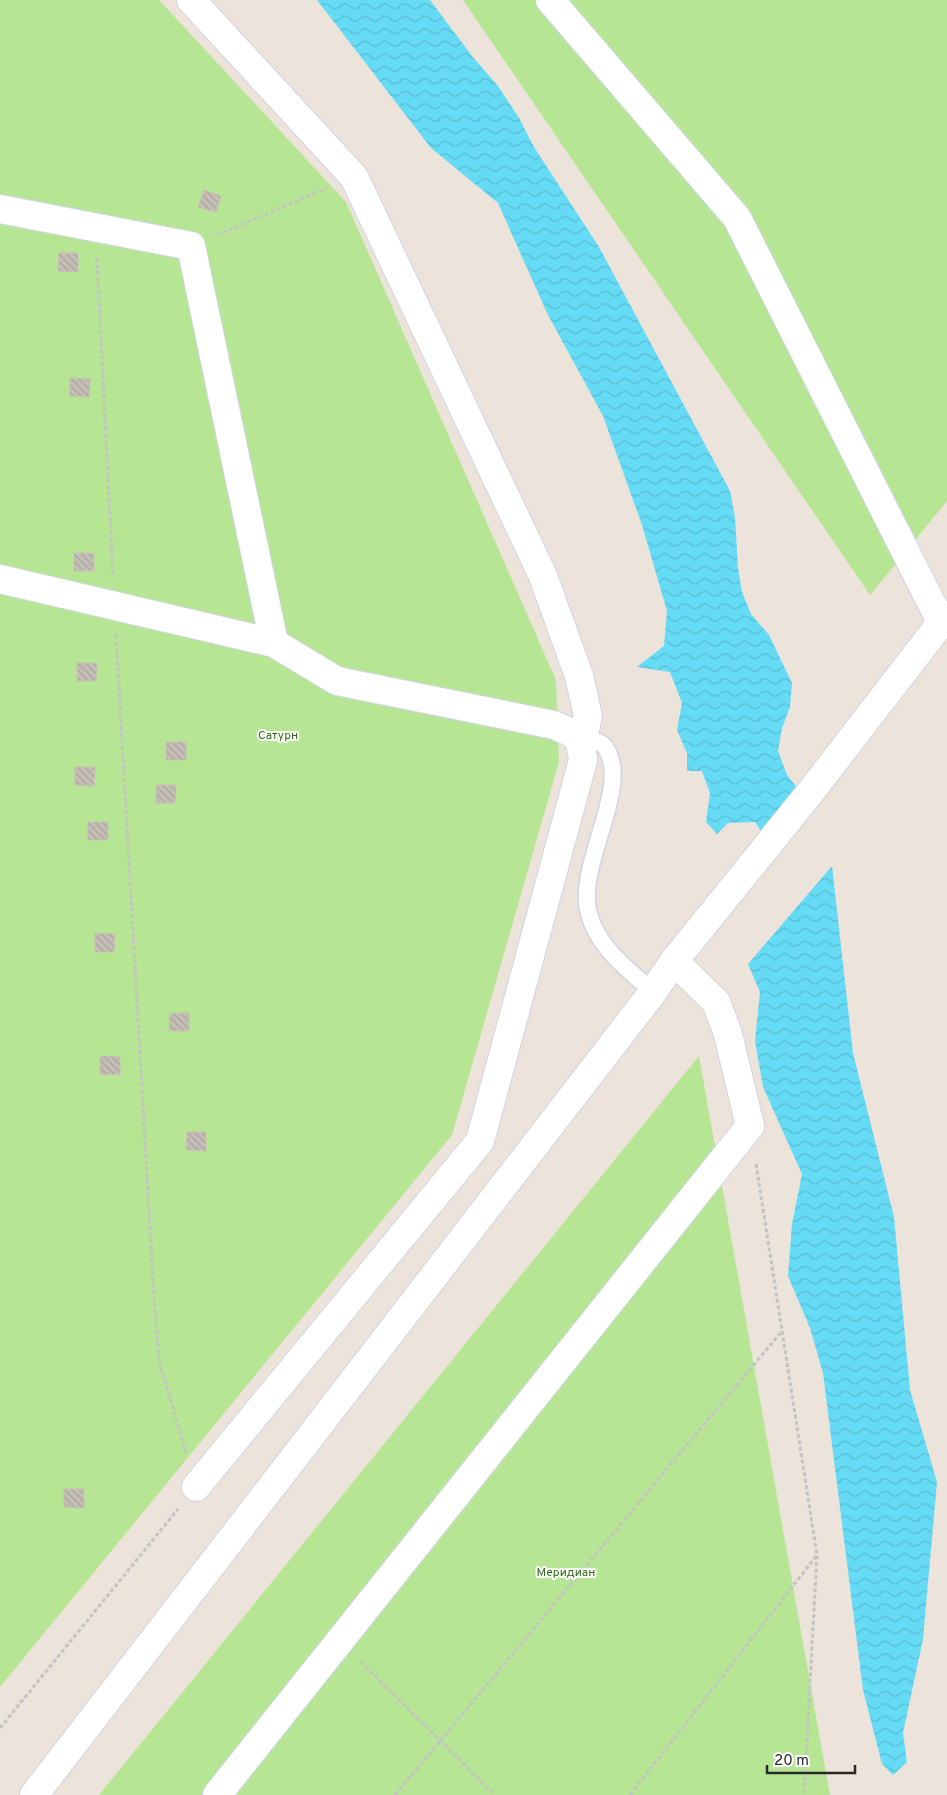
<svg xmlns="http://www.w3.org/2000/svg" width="947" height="1795" font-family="Overpass,sans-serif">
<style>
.grass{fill:#b6e693}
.water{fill:url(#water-waves)}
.building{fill:url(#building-back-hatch);stroke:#c8bfb4}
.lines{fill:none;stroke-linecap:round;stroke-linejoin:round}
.lane-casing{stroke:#cfd5e3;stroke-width:19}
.street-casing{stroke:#cfd5e3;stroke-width:30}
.path{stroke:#c3c3c3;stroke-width:3;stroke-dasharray:4 2.5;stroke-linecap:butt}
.lane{stroke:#fff;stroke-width:16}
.street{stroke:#fff;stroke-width:28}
.labels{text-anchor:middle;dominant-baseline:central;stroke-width:4;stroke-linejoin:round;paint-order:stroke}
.park-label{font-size:12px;fill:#2e6a16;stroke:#fff}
</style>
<defs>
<pattern id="water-waves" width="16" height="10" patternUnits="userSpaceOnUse" patternTransform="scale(1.25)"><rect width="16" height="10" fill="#66dbf5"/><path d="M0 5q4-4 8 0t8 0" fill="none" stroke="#58bcd2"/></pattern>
<pattern id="building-back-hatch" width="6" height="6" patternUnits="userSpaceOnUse" patternTransform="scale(1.25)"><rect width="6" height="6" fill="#c4beb6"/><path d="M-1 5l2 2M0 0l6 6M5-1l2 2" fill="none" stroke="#a8a39c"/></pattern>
</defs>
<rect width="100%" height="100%" fill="#ece3da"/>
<g class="grass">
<path d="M0 0H159L346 202 556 680 559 762 452 1135 0 1687Z"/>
<path d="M463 0H947V501L870 595Z"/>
<path d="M699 1056 830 1795H99Z"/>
</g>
<g class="water">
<path d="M317 0H430L472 56 498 86 519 118 534 147 599 247 730 491 735 517 738 568 742 592 751 614 769 635 792 683 790 707 782 728 778 751 787 775 798 789 763 834 755 822 728 823 717 834 706 822 710 793 702 771H687V753L677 730 682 703 670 672 637 667 664 646 667 611 642 525 603 416 548 315 498 203 431 148Z"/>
<path d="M832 866 853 1053 894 1217 910 1390 937 1482 923 1639 903 1733 907 1762 893 1775 882 1764 863 1690 823 1373 810 1328 788 1276 792 1224 802 1174 763 1087 755 1041 760 992 748 964Z"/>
</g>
<g class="building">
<path d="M204 190 221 196 216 212 198 207Z"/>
<path d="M59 253H78V272L58 271Z"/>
<path d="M70 378 90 379 89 397 70 396Z"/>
<rect x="74" y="553" width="20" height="18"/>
<path d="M77 663H97L96 681H77Z"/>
<rect x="166" y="742" width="20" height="18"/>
<path d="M75 767H95L94 786 75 785Z"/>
<path d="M156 785H176L175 803H156Z"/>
<rect x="88" y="822" width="20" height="18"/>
<path d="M95 933 115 934 114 952H95Z"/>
<path d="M170 1013H189V1031H169Z"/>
<path d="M100 1056 120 1057V1075L100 1074Z"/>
<path d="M187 1132H206V1151L186 1150Z"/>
<path d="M64 1489H84V1508L64 1507Z"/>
</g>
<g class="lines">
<defs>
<path id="lane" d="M577 738C588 739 602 740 607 750 630 790 575 868 589 914 598 948 628 969 653 992"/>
<g id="street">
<path d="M191 0 354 177 543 576 579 676 588 716 585 729 577 738"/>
<path d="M550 0 737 218 941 622"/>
<path d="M0 209 191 246 274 643"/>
<path d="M0 579 274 643 337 681 554 725C577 735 580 734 583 760L480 1141 196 1487"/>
<path d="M34 1795 653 992 674 961 809 794 947 615"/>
<path d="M217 1795 750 1126 728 1034 716 1002 674 961"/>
</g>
</defs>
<use href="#lane" class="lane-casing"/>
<use href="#street" class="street-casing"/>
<g class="path">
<path d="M217 235 327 188"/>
<path d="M97 258 113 576"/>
<path d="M116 635 153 1281 159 1360 186 1453"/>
<path d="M756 1164 817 1555 804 1795"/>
<path d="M361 1662 495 1795"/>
<path d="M0 1728 178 1509"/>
<path d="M395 1795 782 1331"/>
<path d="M630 1795 817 1555"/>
</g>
<use href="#lane" class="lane"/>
<use href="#street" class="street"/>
</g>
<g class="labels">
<g class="park-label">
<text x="278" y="736">Сатурн</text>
<text x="566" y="1573">Меридиан</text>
</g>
</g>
<path d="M767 1765v8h88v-8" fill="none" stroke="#292929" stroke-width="2.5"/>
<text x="774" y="1765" font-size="15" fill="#292929" stroke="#ffffff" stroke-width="4" paint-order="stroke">20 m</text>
</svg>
